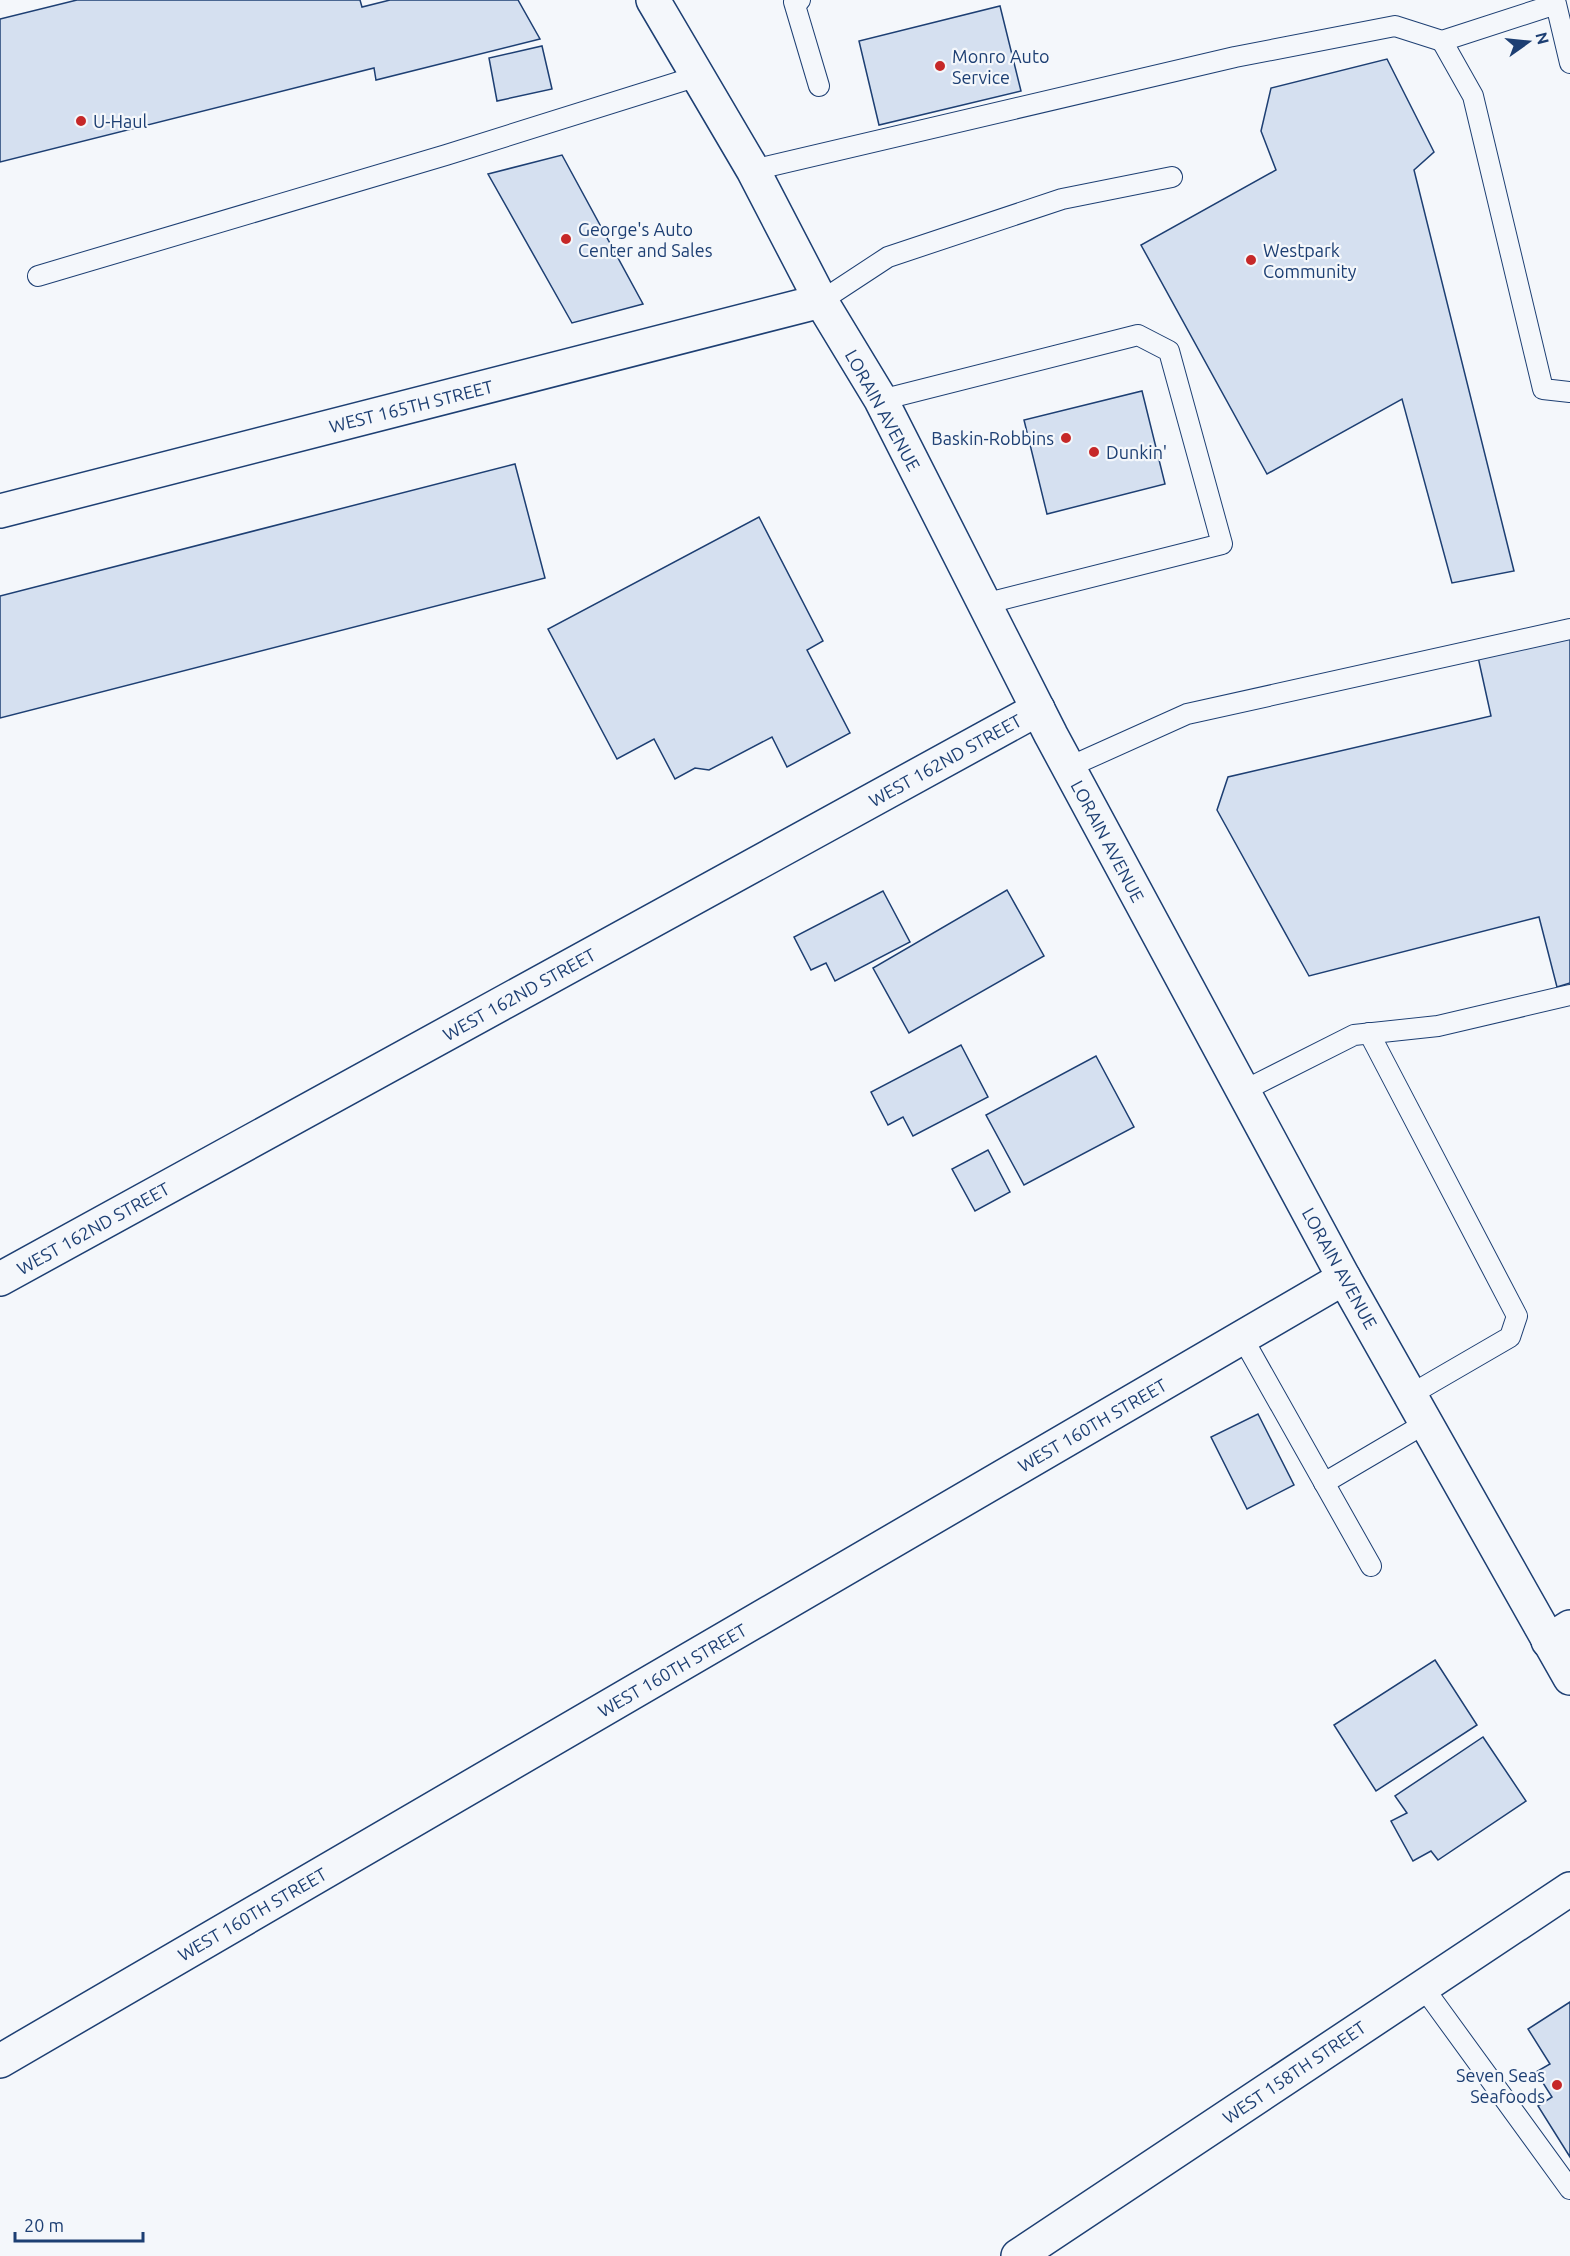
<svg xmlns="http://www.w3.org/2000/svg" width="1570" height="2256" font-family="Ubuntu,sans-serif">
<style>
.building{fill:#d5e0f0;stroke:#1d3f73;stroke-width:1.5}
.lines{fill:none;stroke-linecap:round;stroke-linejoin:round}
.lane-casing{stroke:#1d3f73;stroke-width:22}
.street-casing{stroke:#1d3f73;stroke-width:36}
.primary-casing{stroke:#1d3f73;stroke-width:36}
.lane{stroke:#f4f7fb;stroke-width:20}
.street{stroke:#f4f7fb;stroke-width:33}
.primary{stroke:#f4f7fb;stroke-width:33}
.poi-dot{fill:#c62828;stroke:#f4f7fb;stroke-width:2}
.labels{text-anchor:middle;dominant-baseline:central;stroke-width:4.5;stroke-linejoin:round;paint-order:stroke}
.poi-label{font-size:18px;fill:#1d3f73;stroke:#f4f7fb;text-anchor:start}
.street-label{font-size:18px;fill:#1d3f73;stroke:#f4f7fb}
</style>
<rect width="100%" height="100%" fill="#f4f7fb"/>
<g class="building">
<path d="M77 0H360L362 7 390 0H518L540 39 376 80 374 68 0 162V19Z"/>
<path d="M1000 6 1021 91 879 125 859 41Z"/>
<path d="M542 46 552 89 497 101 489 58Z"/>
<path d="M1387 59 1434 152 1414 170 1514 571 1452 583 1402 399 1267 474 1141 245 1276 170 1261 131 1271 88Z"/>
<path d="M562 155 643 304 572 323 488 174Z"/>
<path d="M1142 391 1165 484 1047 514 1024 420Z"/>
<path d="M515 464 545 578 0 718V596Z"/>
<path d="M759 517 823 641 807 650 850 733 787 767 772 737 709 770 695 768 675 779 654 739 617 759 548 629Z"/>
<path d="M1570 634V983L1557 987 1539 917 1309 976 1217 810 1228 777 1491 716 1478 657Z"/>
<path d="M1007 890 1044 956 909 1033 873 968Z"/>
<path d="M883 891 910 942 835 981 826 963 811 970 794 937Z"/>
<path d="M961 1045 988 1097 913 1136 903 1117 888 1125 871 1092Z"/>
<path d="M1096 1056 1134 1127 1024 1185 986 1115Z"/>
<path d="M988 1150 1010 1192 975 1211 952 1169Z"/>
<path d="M1258 1414 1294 1485 1247 1509 1211 1437Z"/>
<path d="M1435 1660 1477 1725 1376 1791 1334 1725Z"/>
<path d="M1483 1737 1526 1801 1438 1860 1431 1851 1413 1861 1391 1821 1407 1813 1395 1796Z"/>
<path d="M1570 2002V2157L1538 2106 1552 2097 1536 2072 1550 2064 1528 2029Z"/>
</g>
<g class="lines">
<defs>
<g id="lane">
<path d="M800 0 794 2 819 86"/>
<path d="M1442 41 1473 96 1543 389 1570 392"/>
<path d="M753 170 1235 57 1395 26 1442 41 1556 4 1570 63"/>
<path d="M38 276 446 155 698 76"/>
<path d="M821 301 888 257 1062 199 1172 177"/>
<path d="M881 400 1138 335 1169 351 1222 544 984 604"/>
<path d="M1069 767 1187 714 1570 629"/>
<path d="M1369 1033 1517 1316 1510 1337 1410 1395"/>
<path d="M1243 1091 1354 1035 1438 1026 1570 995"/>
<path d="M1242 1337 1371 1566"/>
<path d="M1324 1483 1426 1423"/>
<path d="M1423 1987 1570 2189"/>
</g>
<g id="street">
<path d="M0 511 821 301"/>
<path d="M0 1279 1038 709"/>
<path d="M1548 1641 1570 1627"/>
<path d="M0 2061 1344 1278"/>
<path d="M1018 2256 1570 1889"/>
</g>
<path id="primary" d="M653 0 753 170 821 301 881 400 1051 735 1344 1278 1570 1678"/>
</defs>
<use href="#lane" class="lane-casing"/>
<use href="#street" class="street-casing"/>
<use href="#primary" class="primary-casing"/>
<use href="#lane" class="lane"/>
<use href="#street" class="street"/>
<use href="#primary" class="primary"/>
</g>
<g class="poi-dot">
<circle cx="940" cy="66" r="6"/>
<circle cx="81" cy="121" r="6"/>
<circle cx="566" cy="239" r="6"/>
<circle cx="1251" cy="260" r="6"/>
<circle cx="1066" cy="438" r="6"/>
<circle cx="1094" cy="452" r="6"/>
<circle cx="1557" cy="2085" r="6"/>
</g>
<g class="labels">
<g class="poi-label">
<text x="952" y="56">Monro Auto<tspan x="952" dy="21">Service</tspan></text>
<text x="93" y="121">U-Haul</text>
<text x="578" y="229">George's Auto<tspan x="578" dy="21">Center and Sales</tspan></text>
<text x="1263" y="250">Westpark<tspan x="1263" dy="21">Community</tspan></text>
<text x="1054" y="438" text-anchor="end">Baskin-Robbins</text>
<text x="1106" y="452">Dunkin'</text>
<text x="1545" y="2075" text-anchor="end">Seven Seas<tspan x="1545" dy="21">Seafoods</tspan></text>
</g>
<g class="street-label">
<text transform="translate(411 406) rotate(-14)">WEST 165TH STREET</text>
<text transform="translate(883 410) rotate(61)">LORAIN AVENUE</text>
<text transform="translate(945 760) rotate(-29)">WEST 162ND STREET</text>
<text transform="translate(1108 841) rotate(62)">LORAIN AVENUE</text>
<text transform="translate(519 994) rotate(-29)">WEST 162ND STREET</text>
<text transform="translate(93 1228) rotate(-29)">WEST 162ND STREET</text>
<text transform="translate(1340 1268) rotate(61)">LORAIN AVENUE</text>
<text transform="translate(1092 1425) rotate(-30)">WEST 160TH STREET</text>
<text transform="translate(672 1670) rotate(-30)">WEST 160TH STREET</text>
<text transform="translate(252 1914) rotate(-30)">WEST 160TH STREET</text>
<text transform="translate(1294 2072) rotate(-34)">WEST 158TH STREET</text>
</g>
</g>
<g transform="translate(1528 42) rotate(75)" stroke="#f4f7fb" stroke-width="4.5" paint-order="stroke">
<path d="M0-4.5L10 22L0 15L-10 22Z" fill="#1d3f73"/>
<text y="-9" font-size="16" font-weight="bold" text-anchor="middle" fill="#1d3f73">N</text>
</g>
<path d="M15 2232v9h128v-9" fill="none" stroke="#1d3f73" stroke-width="3"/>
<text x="24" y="2232" font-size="18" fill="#1d3f73" stroke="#f4f7fb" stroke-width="4.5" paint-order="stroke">20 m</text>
</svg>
